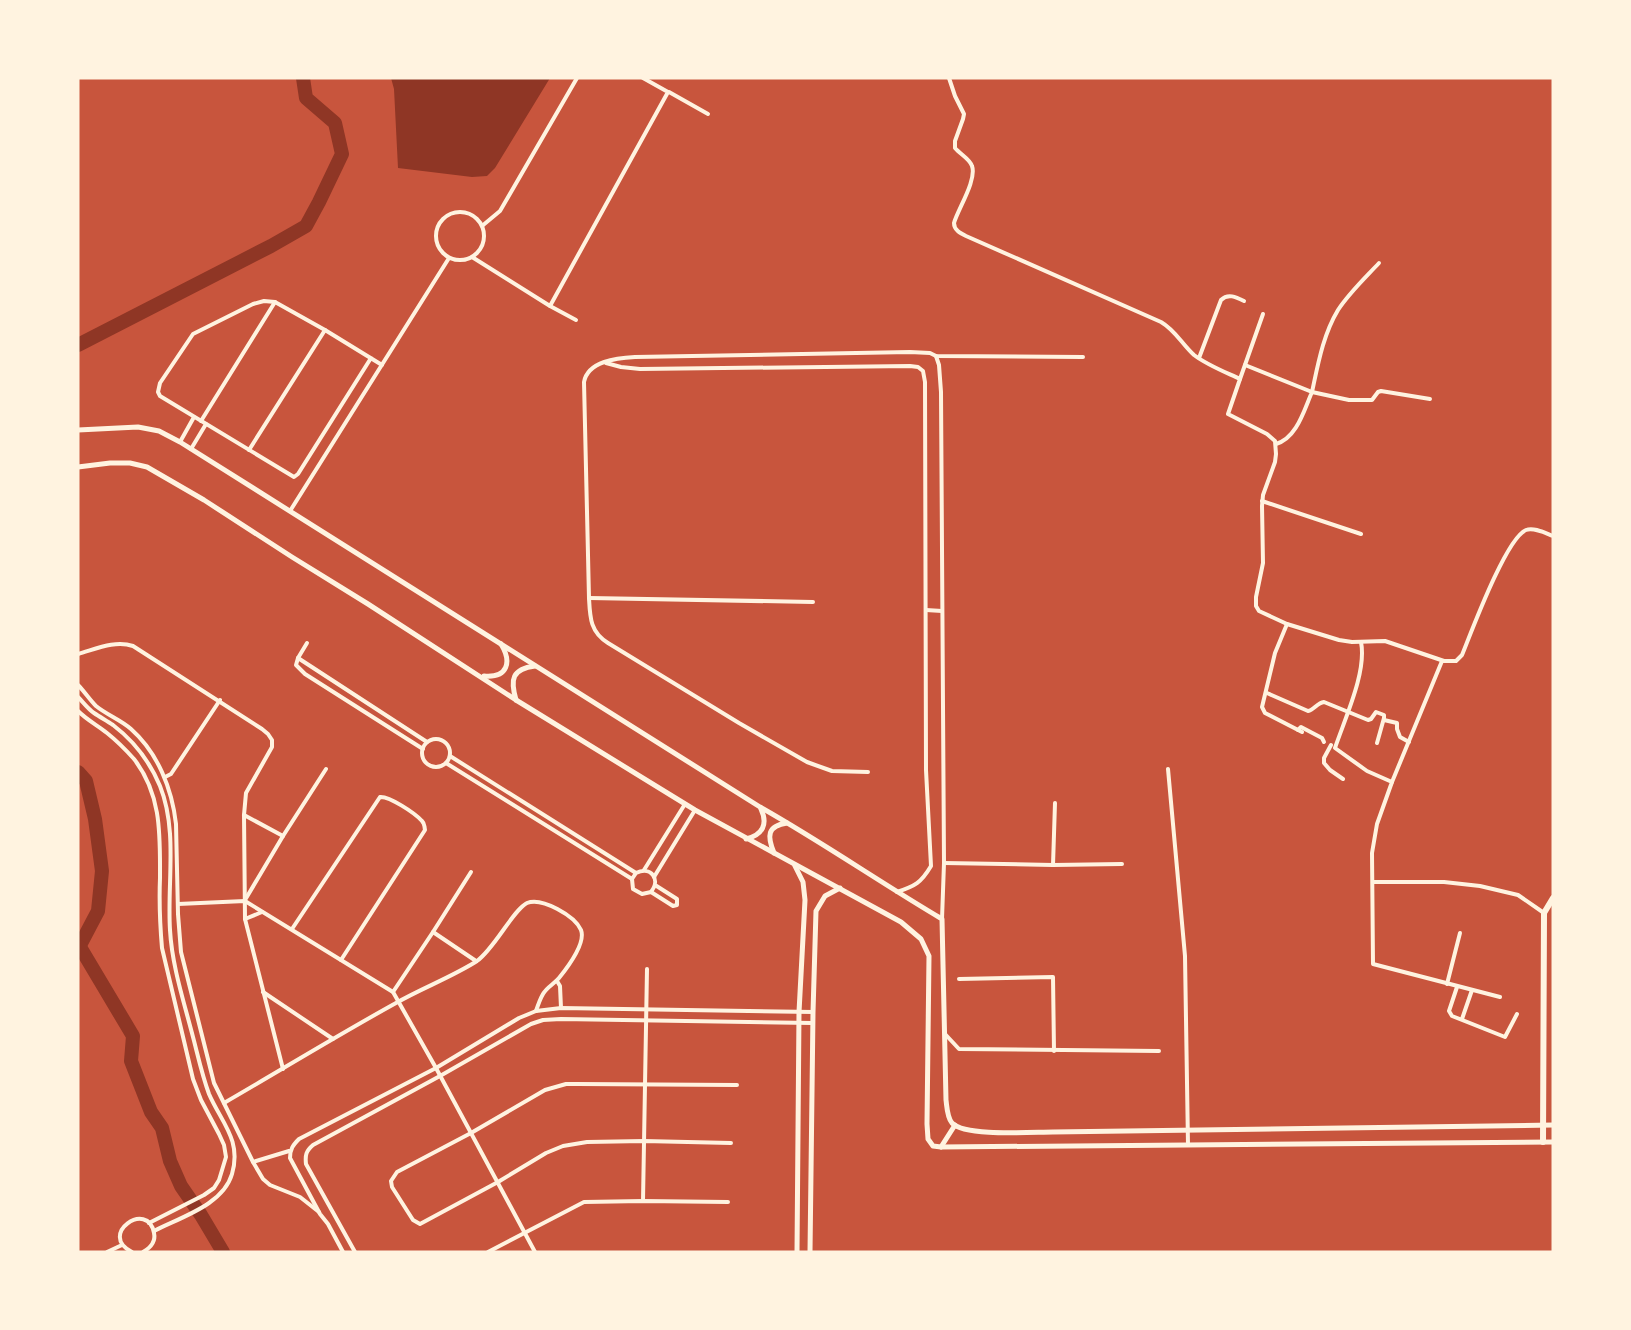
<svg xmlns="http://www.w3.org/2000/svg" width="1631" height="1330" font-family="'Public Sans',sans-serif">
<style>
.water{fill:#8f3625}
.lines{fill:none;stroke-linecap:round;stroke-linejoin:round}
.river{stroke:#8f3625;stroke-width:14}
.minor{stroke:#fff3e0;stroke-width:4}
.tertiary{stroke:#fff3e0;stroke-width:5}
.secondary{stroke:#fff3e0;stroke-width:6}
</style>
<rect width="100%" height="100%" fill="#c8553d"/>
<path class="water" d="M391 78H550L495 168 487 176 472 177 398 168 394 89Z"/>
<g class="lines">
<g class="river">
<path d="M78 345 271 246 306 226 319 202 342 154 335 123 306 98 303 78"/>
<path d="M78 772 86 781 95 819 102 871 98 911 78 949"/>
<path d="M80 947 133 1036 131 1061 151 1112 162 1128 170 1161 181 1186 201 1215 223 1252"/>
</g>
<g class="minor">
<path d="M949 78 955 96 964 114 963 119 955 141V148C960 154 970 159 972 166 977 180 958 209 954 223 954 230 960 233 966 236L1161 322C1175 330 1182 344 1194 355 1207 365 1225 372 1240 379L1228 414 1267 434 1275 441 1276 454 1275 462 1263 495 1262 506 1263 563 1256 597V606L1259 611 1287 624 1339 640 1352 642 1385 641 1444 661H1456L1462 655C1471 633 1506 538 1526 530 1534 527 1545 533 1553 536"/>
<path d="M669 92 708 114"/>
<circle cx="460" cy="236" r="24"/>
<path d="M482 226 500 211 577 78"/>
<path d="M472 257 550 306 668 92 643 78"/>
<path d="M1379 263C1365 278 1349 293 1338 310 1323 335 1318 364 1312 392L1349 400H1372L1378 392 1381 391 1430 399"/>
<path d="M550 306 576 320"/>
<path d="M936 356 939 365 941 392 944 863 942 919"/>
<path d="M371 358 298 474 294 477 160 396 158 392 160 383 193 334 253 304 264 301 275 302 325 330 382 365"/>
<path d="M1199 358 1221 300C1228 293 1236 297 1244 301"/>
<path d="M606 363 621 367 640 369 910 366 918 367 923 371 925 382 926 770 931 866C921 883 915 886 897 892"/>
<path d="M1245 365 1312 392C1304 410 1297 438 1276 444"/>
<path d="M1240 379 1263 314"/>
<path d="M201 421 275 302"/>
<path d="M180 442 194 417"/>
<path d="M191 449 206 424"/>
<path d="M249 450 325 330"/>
<path d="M1262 501 1361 534"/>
<path d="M290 511 449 258"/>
<path d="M589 598 813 602"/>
<path d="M926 610 942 611"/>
<path d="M1287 624 1275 653 1262 707 1265 713 1302 732"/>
<path d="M1361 642C1367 672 1345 718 1335 748L1367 771 1392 782 1377 824 1372 853 1373 964 1500 997"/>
<path d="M78 654C96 649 115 640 133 646L262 729 268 734 272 740V747L246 793 244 815 245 919 283 1069"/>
<path d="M298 658 307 643"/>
<path d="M78 685C84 691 90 700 96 706 107 715 121 720 131 729 158 753 172 789 176 824L178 914 181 952 214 1083 253 1162 263 1179 270 1185 300 1197 319 1212"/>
<path d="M1267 693 1308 711C1314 710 1317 703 1324 702L1368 720 1371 719 1376 712 1384 715V718L1377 743"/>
<path d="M78 697C83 702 88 709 94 713 100 717 107 721 113 725 134 741 150 762 160 786 178 831 167 883 170 930 172 966 184 1002 193 1037 198 1056 202 1075 209 1094 221 1122 242 1140 232 1174 223 1205 181 1217 154 1231"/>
<path d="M78 711C87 720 97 725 107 733 117 741 126 750 134 759 162 795 160 836 160 878 159 902 160 925 162 948L193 1079 201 1100 219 1134 224 1145 226 1157 219 1180 214 1188 204 1195 149 1223"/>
<path d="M1384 720 1397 723V729L1400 737 1409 742"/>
<path d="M1298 730 1301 727 1322 738 1324 742"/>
<circle cx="436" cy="753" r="14"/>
<path d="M1331 745 1324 758V763L1330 770 1343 779"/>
<path d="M423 749 305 674 296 665 298 658 427 742"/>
<path d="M450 756 636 873C651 866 661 879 651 892L642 894 633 889 632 879 636 873"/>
<path d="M446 763 632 879"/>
<path d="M1168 769 1185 956 1188 1145"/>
<path d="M868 772 832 771 807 762 739 723 608 643C590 632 590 617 589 598L584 382C588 361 617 358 635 357L910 352 930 353 936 356 1083 357"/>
<path d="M165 777 171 774 220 700"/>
<path d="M1392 782 1442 661"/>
<path d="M244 815 283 836"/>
<path d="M944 863 1053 865 1122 864"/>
<path d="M1053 865 1055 803"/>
<path d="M644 870 685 804"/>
<path d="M654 877 695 810"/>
<path d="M1373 882H1444L1480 886 1518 895 1544 913"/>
<path d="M651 892 673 906 677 905V899L655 885"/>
<path d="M245 900 283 836 326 769"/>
<path d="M178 904 245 901 393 992 436 1068 535 1252"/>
<path d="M245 919 262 912"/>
<path d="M292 929 380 797C389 796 415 813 422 821 425 824 424 825 425 830L341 960"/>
<path d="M433 932 476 961"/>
<path d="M959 979 1053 977 1054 1051"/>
<path d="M557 981 560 986 561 1008"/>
<path d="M1447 984 1460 933"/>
<path d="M1457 987 1449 1011 1452 1016 1505 1037 1517 1014"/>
<path d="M263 992 333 1039"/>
<path d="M393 992 433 932 471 872"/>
<path d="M1462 1019 1472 990"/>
<path d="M945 1034 959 1049 1159 1051"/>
<path d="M224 1103C281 1070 338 1035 396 1003 422 988 452 977 477 961 495 948 513 910 527 903 542 897 575 916 581 930 586 943 567 968 559 978 554 984 547 987 543 994 540 999 538 1005 536 1011"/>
<path d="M731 1143 644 1141 587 1142 563 1146 546 1153 498 1182 420 1224 413 1220 392 1187 391 1181 397 1172 471 1133 545 1090 566 1084H578L737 1085"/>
<path d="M253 1162 289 1151"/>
<path d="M643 1201 647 969"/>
<path d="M107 1252 122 1245"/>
<path d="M132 1252C97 1235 148 1199 154 1233 156 1242 150 1248 143 1252"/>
<path d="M343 1252 328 1224 320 1214 290 1158C290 1149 293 1145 299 1139L436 1068 519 1018 536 1011 561 1008 813 1012"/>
<path d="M355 1252 306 1164C305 1155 306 1151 313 1145L440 1076 531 1024 543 1020 561 1019 812 1023"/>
<path d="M488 1252 584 1202 643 1201 728 1202"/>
</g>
<g class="tertiary">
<path d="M78 430 138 427 159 431 180 442 760 807C822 842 881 883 942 919L946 1100C947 1107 947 1117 952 1123 965 1137 1032 1132 1053 1132L1553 1125"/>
<path d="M78 467 110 463H130L147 467 204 500 292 557 368 604 516 700 695 810 901 922 921 939 929 956 927 1124 928 1139 933 1146 941 1147 1553 1142"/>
<path d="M484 676C508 678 512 662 501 644"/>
<path d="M516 700C510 679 512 669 535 666"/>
<path d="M746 839C763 835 768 824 761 809"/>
<path d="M774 853C767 836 767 826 787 823"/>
<path d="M795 866 803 882 805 900 799 1012 797 1252"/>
<path d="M941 1147 955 1125"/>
<path d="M810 1252 813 1012 816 911 825 896 840 888"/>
</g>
<path class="secondary" d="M1543 1142 1544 913 1553 898"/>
</g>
<rect width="1631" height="1330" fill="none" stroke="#fff3e0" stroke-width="159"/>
</svg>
